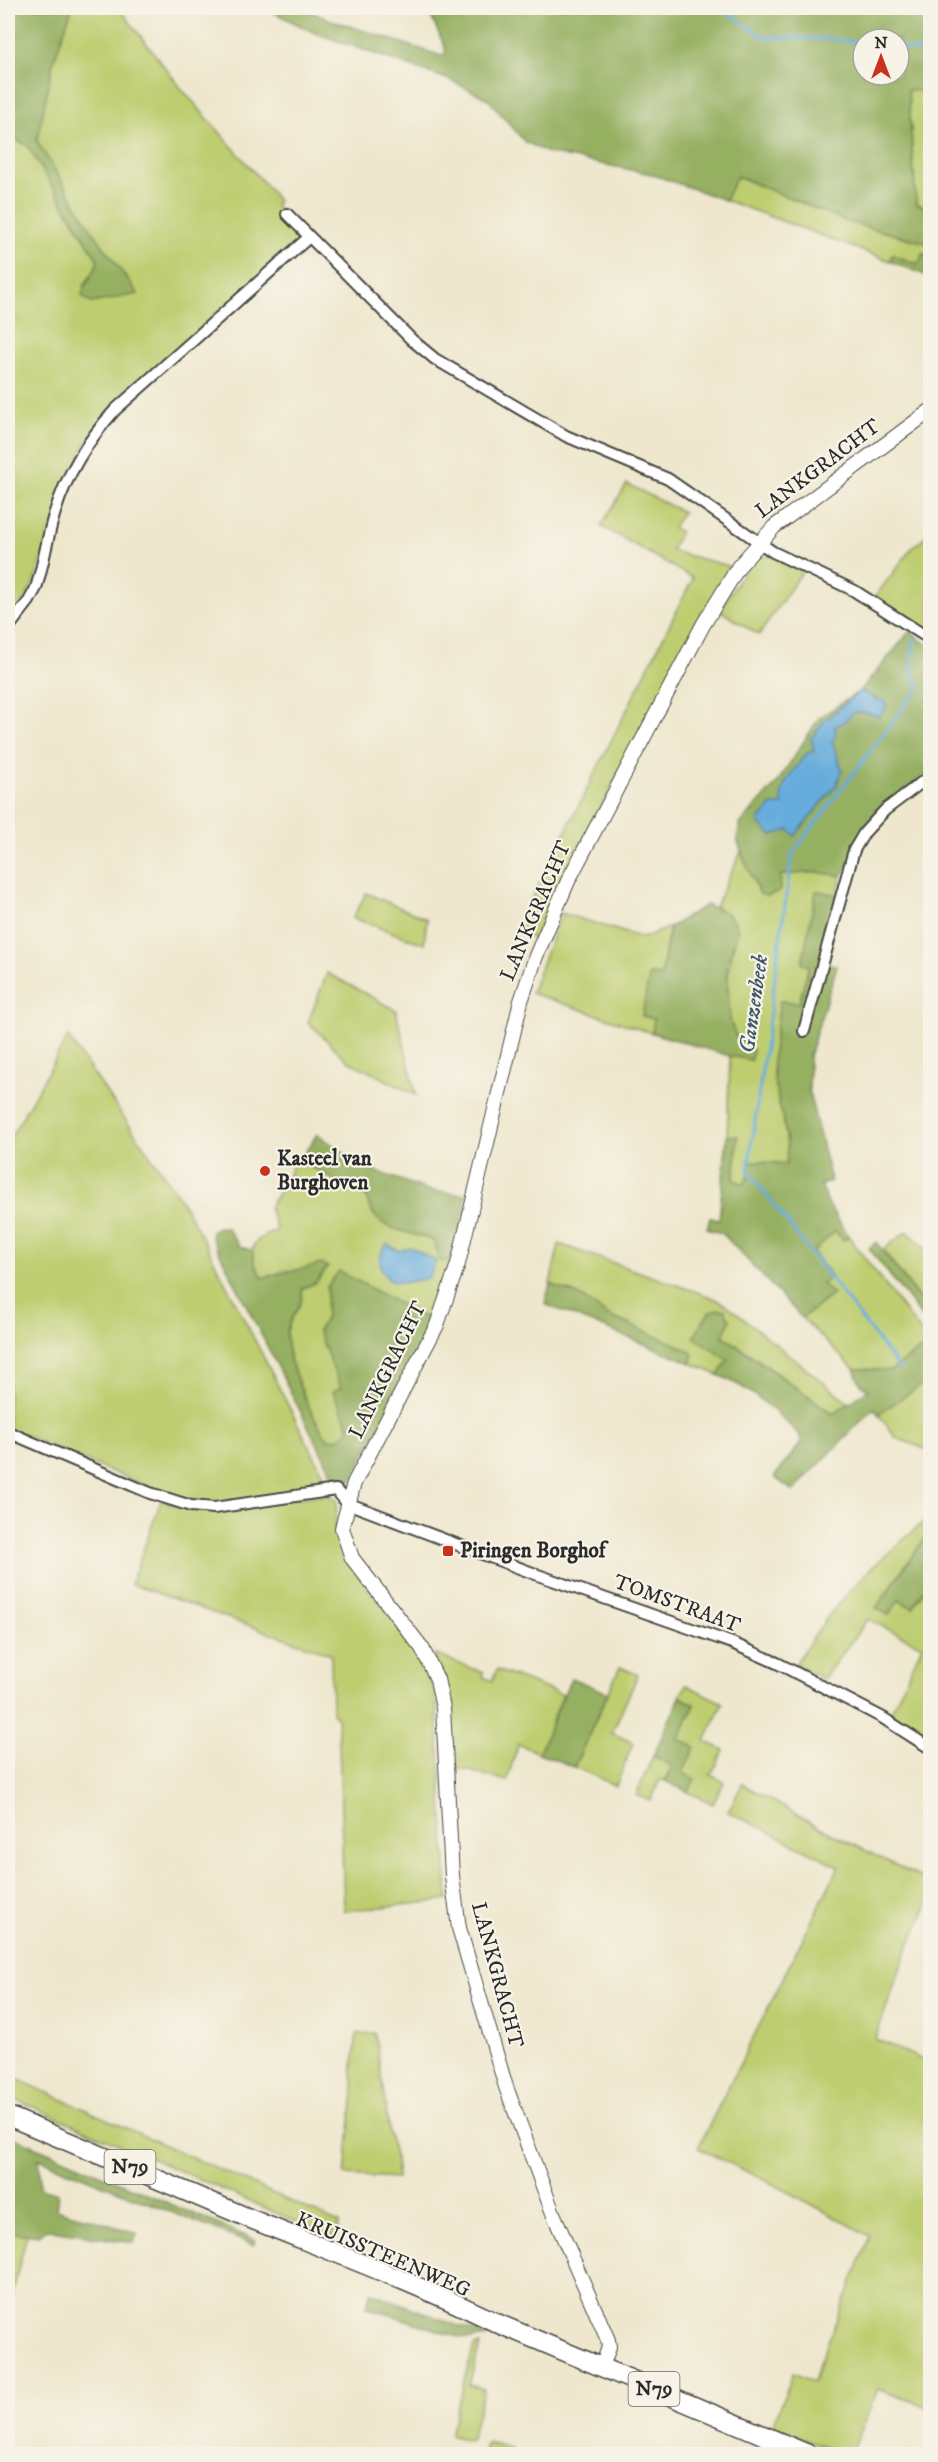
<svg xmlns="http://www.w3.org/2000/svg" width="938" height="2462" font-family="'IM FELL DW Pica',serif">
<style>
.green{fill:#bdcd70;stroke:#747c4e;stroke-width:1.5}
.forest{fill:#96b062;stroke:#606e46;stroke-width:1.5;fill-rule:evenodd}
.water{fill:#66acdc;stroke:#486c84;stroke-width:1.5}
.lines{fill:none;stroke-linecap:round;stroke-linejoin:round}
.stream{stroke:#66acdc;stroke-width:3}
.minor-casing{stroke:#484743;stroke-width:14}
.tertiary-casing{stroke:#484743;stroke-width:16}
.primary-casing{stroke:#484743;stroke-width:21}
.minor{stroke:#fff;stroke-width:10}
.tertiary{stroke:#fff;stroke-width:14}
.primary{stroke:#fff;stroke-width:18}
.poi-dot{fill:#c8321e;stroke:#f7f3e8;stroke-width:2}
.labels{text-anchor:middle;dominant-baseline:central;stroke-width:4.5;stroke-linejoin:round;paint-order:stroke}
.shield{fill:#f7f3e8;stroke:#686764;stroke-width:1.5}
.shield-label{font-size:20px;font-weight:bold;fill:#2b2b2b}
.street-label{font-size:21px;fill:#2b2b2b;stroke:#f7f3e8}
.poi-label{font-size:21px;font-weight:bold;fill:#2b2b2b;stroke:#f7f3e8;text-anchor:start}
.water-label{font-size:22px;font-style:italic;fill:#405869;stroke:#f7f3e8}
</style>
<rect width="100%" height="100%" fill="#f7f3e8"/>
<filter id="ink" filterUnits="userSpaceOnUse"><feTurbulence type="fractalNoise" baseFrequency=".0167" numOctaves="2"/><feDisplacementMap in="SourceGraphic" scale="12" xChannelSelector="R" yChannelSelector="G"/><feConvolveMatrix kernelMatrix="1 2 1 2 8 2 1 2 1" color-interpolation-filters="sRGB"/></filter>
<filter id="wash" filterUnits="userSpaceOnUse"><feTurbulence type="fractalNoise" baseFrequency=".008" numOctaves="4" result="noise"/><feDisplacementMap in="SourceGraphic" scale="24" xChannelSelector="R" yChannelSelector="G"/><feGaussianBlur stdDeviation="1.35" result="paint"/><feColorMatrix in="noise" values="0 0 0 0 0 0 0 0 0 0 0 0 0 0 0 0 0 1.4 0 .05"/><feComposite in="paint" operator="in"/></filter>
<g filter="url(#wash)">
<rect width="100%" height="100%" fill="#eee7cd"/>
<g class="green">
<path d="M72 8H119L181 88 270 190 278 201 275 205 297 228V241L85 444 32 587 8 624V136L27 145 98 260 95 270 84 285 92 303 137 293 93 232 36 141 53 63Z"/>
<path d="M908 89 930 92V208L916 204Z"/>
<path d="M736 176 848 222 930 244V256L923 254 918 264 892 255 890 261 725 200Z"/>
<path d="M627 484 683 512 673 527 680 532 671 551 729 566V568L617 776 546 913 535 940 516 930 693 578 601 526Z"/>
<path d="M930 530V633L874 598 914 545 920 542Z"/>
<path d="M757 556H771L804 569 759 635 719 610 753 558Z"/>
<path d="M741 852 760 894 781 875 818 872 842 876 837 895 817 891 802 964 809 966 799 1003 781 1001C778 1023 771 1049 773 1072 776 1103 791 1132 786 1164L749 1161 750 1176 744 1184 734 1180 738 1136H727L730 1056 751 1060C746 1052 740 1044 736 1036 720 1004 728 963 738 930L725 912 715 907Z"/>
<path d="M366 893 427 919 424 944 353 918Z"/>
<path d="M561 913 643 938 670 927 661 976 650 975 642 1016 654 1019 652 1033 531 993Z"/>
<path d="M327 973 396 1010 416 1095 348 1061 308 1022Z"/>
<path d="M68 1037 181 1200 202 1237 327 1481 317 1489 215 1505 174 1498 8 1428V1142Z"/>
<path d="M300 1161 367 1197C372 1232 408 1230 434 1241L440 1256 454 1261 433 1322 407 1307 327 1287 326 1318 341 1389 333 1392 349 1427C345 1438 340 1440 328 1440 313 1420 282 1355 287 1331 290 1314 305 1306 302 1288L315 1283 287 1270 263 1278C255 1270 248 1252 256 1242 260 1237 270 1233 277 1230L269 1207 287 1180 293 1163Z"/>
<path d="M835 1230 843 1240 849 1237 929 1343 892 1370 854 1369 802 1318 832 1295 822 1283 831 1277 813 1252Z"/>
<path d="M907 1231 930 1252V1313L883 1250Z"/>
<path d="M559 1244 714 1298 728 1306 849 1403 834 1414 723 1335 730 1320 709 1312 729 1361 718 1375 691 1363 693 1358 684 1348 631 1326 609 1316 578 1295 550 1284Z"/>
<path d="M930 1379V1452L926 1449 896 1438 878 1414Z"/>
<path d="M930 1490V1531L876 1608 898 1600 913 1608 930 1579V1740L889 1716 922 1646 868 1619 823 1679 795 1664 829 1615 868 1571 928 1518Z"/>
<path d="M328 1495 337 1500 335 1531 344 1555 407 1639 424 1667 436 1694 448 1900 344 1911 339 1742 337 1718 332 1713 331 1654 131 1584 161 1501 190 1508Z"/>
<path d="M434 1654 484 1673 483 1677 492 1681 497 1670 563 1695 539 1753 518 1744 507 1781 455 1767 447 1691Z"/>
<path d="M620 1667 638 1675 612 1733 633 1743 616 1786 574 1767Z"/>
<path d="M686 1685 723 1703 705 1741 724 1750 711 1775 724 1782 713 1804 688 1792 694 1779 682 1773 678 1739 695 1705 680 1697Z"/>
<path d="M653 1756 672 1766 665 1781 660 1779 651 1801 636 1795Z"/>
<path d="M742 1784 832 1834 930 1882V1899L906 1952 875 2039 930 2063V2408L878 2389 851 2454H842L773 2426 793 2373 814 2382 819 2364 870 2236 783 2189 698 2148 839 1866 728 1812Z"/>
<path d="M375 2033 390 2138 394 2150 397 2178 345 2175 354 2093 352 2072 357 2034Z"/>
<path d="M8 2075 339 2223 336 2239 8 2096Z"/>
<path d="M8 2232 27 2234 8 2311Z"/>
<path d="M480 2345 469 2385 484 2389 471 2438 467 2440 450 2435 474 2346Z"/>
<path d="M487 2442 511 2448 509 2454H483Z"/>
</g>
<g class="forest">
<path d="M8 8H72L53 63 37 141 93 232 138 294 91 303 82 296C84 282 95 274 98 260L27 145 8 136Z"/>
<path d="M265 8H302L331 20 442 56 445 54V47L427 8H930V92L908 90 916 204 930 208V244L848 222 737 176 725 200 651 174 548 153 525 142 488 99 450 80 315 33ZM863 39H899V75H863Z"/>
<path d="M923 254 930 256V277L890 261 892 255 918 264Z"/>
<path d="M910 631 930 647V771L883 807 842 876 818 872 781 875 780 891 767 896 760 894 745 862 737 839 740 824 777 783 819 718 861 690Z"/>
<path d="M816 891 837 895 820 961 837 966 809 1056V1092L831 1181 821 1184 828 1204 849 1237 843 1240 835 1231 813 1252 831 1277 822 1284 833 1294 802 1318 723 1234 707 1228 710 1218 719 1220 727 1136H738L734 1180 744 1184 749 1176V1161L786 1164C791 1132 776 1103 773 1071 771 1049 778 1023 780 1001L799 1003 809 966 802 963Z"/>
<path d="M706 905 725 912 734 921 738 930 727 965 730 1020 735 1035 753 1050 751 1060 730 1056 652 1033 654 1019 642 1016 649 975 661 976 670 927Z"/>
<path d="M317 1134 366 1168 431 1191 467 1195 454 1261H440L434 1241C407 1229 372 1233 367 1197L300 1161Z"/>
<path d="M218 1227 227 1228 240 1247 252 1250 255 1264 263 1278 322 1264 328 1267 315 1283 302 1288C305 1306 290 1314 287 1331 282 1355 313 1420 328 1439 340 1439 345 1438 349 1427L333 1391 341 1388 318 1331 326 1317 327 1287 339 1271 433 1322 349 1485 344 1486 334 1477 212 1238V1231Z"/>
<path d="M876 1242 930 1313V1328L869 1248Z"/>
<path d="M550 1284 578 1295 609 1316 684 1348 693 1354 691 1363 545 1304Z"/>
<path d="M717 1309 725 1310 730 1320 723 1336 833 1414 868 1390 860 1383 854 1369 892 1370 929 1343 930 1379 878 1414 874 1408 793 1491 774 1477 801 1443 800 1436C777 1411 751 1388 718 1375L728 1360 694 1337 709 1312Z"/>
<path d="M930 1531V1579L913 1608 899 1600 889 1615 876 1608Z"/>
<path d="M571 1678 608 1693 574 1767 539 1753Z"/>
<path d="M680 1697 695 1704 678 1739 695 1747 683 1773 695 1779 688 1792 665 1781 672 1766 653 1756Z"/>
<path d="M8 2135 255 2240 253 2245 39 2159 40 2188 58 2193 56 2209 137 2233 134 2243 46 2229 39 2236 8 2232Z"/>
<path d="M371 2292 456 2325 487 2334 488 2337 470 2339 459 2337 366 2307Z"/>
</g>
<g class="water">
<path d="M861 690 877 700 884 701 887 706 879 717C842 704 856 722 835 726L836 734 832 741 842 770 836 786 795 836 789 830 771 835 759 823V820L772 805H783C776 785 797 768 807 753L814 752 811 739 825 720Z"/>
<path d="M387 1244 399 1251 410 1247 436 1261 429 1278 403 1283 390 1281C379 1271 376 1255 387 1244Z"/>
</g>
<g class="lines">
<g class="stream">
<path d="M720 8 764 37 836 39 863 43"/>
<path d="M899 48 930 52"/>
<path d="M900 1369 748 1171 792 854 920 686C907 671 912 657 915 638"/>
</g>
</g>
</g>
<g filter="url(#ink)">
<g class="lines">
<defs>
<g id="minor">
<path d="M287 214 412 340 435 359 566 436 668 479 773 552 853 590 930 639"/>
<path d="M8 628 29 601 36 588C44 563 47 537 55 512 67 473 88 440 115 410L308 238"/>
<path d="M804 1031 854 850 864 833 885 810 930 776"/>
<path d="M8 1432 150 1493 191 1506 214 1508 336 1490 347 1503 538 1575 732 1643 777 1663 837 1694 883 1718 930 1748"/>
</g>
<path id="tertiary" d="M602 2367 609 2347 608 2340 553 2213 506 2087 459 1928 452 1876 443 1708 437 1679 422 1648 352 1558 342 1528 354 1483 437 1325 458 1264 521 1001 536 956 568 881 703 625 739 566 774 527 930 411"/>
<path id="primary" d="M8 2116C89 2150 170 2185 251 2219 335 2253 418 2284 499 2324L808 2454"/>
</defs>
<use href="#minor" class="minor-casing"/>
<use href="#tertiary" class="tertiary-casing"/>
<use href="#primary" class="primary-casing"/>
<use href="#minor" class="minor"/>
<use href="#tertiary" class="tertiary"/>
<use href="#primary" class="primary"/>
</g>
</g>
<g class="poi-dot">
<circle cx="265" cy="1171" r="6"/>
<rect x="442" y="1545" width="12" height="12" rx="3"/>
</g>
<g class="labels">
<g class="shield">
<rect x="104.5" y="2150" width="51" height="34" rx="4.5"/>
<rect x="628.5" y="2372" width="51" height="34" rx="4.5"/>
</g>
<g class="shield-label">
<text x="130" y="2167">N79</text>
<text x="654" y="2389">N79</text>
</g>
<g class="street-label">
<text transform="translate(818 469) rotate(-37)">LANKGRACHT</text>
<text transform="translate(536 911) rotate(-67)">LANKGRACHT</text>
<text transform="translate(388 1370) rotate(-64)">LANKGRACHT</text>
<text transform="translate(677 1604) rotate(20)">TOMSTRAAT</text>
<text transform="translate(497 1975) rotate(75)">LANKGRACHT</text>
<text transform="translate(383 2255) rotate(23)">KRUISSTEENWEG</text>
</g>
<g class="poi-label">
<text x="277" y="1159">Kasteel van<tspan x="277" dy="24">Burghoven</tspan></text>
<text x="460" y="1551">Piringen Borghof</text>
</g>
<g class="water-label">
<text transform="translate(754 1004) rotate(-82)">Ganzenbeek</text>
</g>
</g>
<rect width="938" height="2462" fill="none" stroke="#f7f3e8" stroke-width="30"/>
<g transform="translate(881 57)"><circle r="28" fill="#f7f3e8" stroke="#a5a39c" stroke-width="1.5"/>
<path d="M0-4.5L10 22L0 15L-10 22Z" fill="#c8321e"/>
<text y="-9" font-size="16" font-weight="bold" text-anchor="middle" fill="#2b2b2b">N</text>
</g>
</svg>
